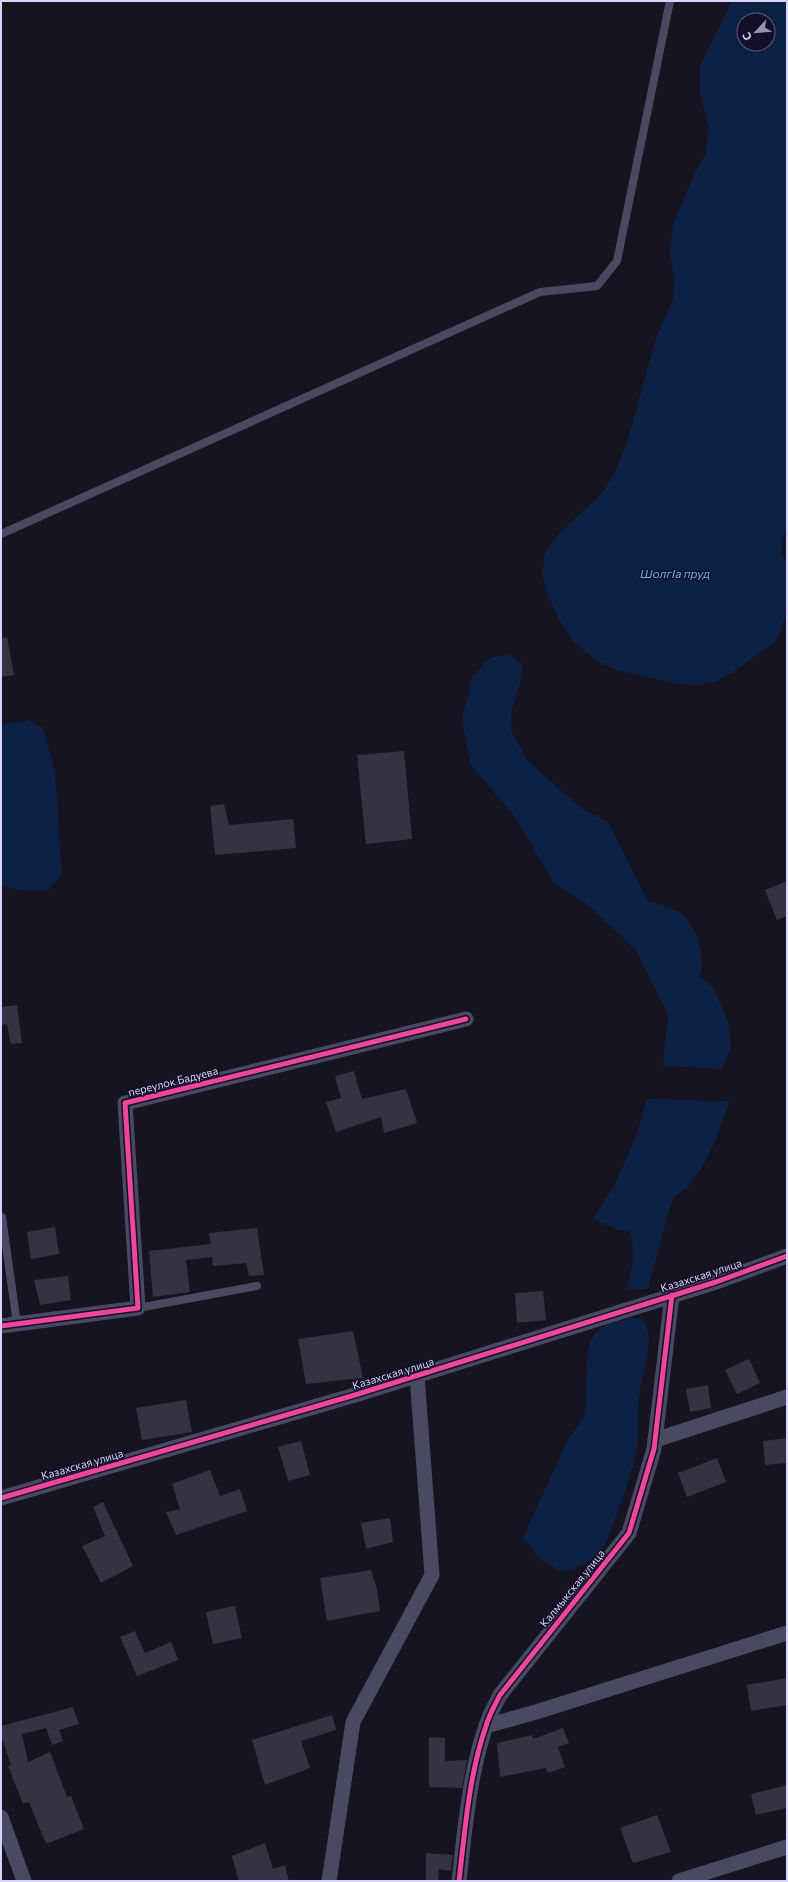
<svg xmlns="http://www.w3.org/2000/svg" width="788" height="1882" font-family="Commissioner,sans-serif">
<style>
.water{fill:#0d2144;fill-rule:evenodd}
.building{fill:#343243}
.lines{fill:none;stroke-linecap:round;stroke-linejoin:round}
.lane{stroke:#4a4962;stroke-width:8}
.street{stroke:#4a4962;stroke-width:15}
.cycleway-casing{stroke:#130f26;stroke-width:8}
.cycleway{stroke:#ed469a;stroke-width:5}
.labels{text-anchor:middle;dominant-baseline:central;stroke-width:3;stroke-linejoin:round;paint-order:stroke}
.street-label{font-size:11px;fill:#d9d4ff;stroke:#130f26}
.water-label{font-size:12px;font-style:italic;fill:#62b6ff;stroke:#130f26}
</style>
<rect width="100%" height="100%" fill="#161421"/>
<g class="water">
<path d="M732 1H787V528L783 538 781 553 787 563V610L781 631 774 642 735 671 714 682 697 685 679 684 616 670 594 659 575 643 560 622 548 596 542 575 545 552 557 536 603 492 615 472 627 442 657 335 673 300 674 278 670 253 673 224 695 173 706 154 708 126 700 94V65ZM744 20H768V44H744Z"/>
<path d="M510 655 523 664 520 684 512 708 511 730 528 761 582 809 608 822 647 900C657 904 673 907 682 914 699 930 705 955 700 977L714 988 728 1022 731 1048 722 1069 663 1066 668 1015 635 949 588 905 554 883 513 814 470 764 462 719 472 677 491 657Z"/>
<path d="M28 720 43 728 55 771 62 874 48 890H19L1 886V725Z"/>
<path d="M647 1099 730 1101 716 1139 702 1167 689 1186 674 1197 668 1214 648 1289H627C632 1269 637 1251 629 1231L618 1230 593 1219 615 1184 636 1136Z"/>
<path d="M636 1317 644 1320C655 1342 643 1368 640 1391 637 1410 640 1430 637 1449 634 1467 610 1543 598 1554 587 1564 575 1568 561 1572L540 1559 523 1538 568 1439 585 1416 587 1359 590 1342 597 1331 609 1323Z"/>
</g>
<g class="building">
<path d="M7 637 14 675 1 677V638Z"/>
<path d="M404 751 412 839 366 844 357 755Z"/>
<path d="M224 804 229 825 293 819 296 848 215 855 210 806Z"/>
<path d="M787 881V916L777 920 765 890Z"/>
<path d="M17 1005 22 1043 11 1044 7 1024 1 1025V1007Z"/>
<path d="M354 1071 362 1099 406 1089 417 1123 384 1133 381 1117 336 1132 326 1102 341 1098 335 1076Z"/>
<path d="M55 1227 59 1254 31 1259 27 1232Z"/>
<path d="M257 1228 264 1275 249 1276 246 1263 213 1266 212 1257 186 1260 190 1292 153 1297 149 1251 211 1244 209 1233Z"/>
<path d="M68 1276 71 1300 40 1305 34 1280Z"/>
<path d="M543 1291 546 1320 517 1323 515 1293Z"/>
<path d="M353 1331 363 1378 306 1384 298 1339Z"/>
<path d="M749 1359 760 1383 737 1394 725 1370Z"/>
<path d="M708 1385 711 1408 690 1412 686 1389Z"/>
<path d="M186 1400 192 1432 142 1440 136 1408Z"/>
<path d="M787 1438V1463L765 1465 763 1441Z"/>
<path d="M301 1441 310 1475 288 1481 278 1447Z"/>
<path d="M717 1458 726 1482 687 1497 678 1473Z"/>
<path d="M210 1470 220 1496 240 1489 247 1511 176 1535 166 1512 180 1509 172 1484Z"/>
<path d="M103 1502 133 1566 101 1583 82 1546 105 1536 93 1507Z"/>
<path d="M390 1518 393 1542 366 1549 361 1523Z"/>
<path d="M371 1570 377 1589 380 1611 327 1621 320 1578Z"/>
<path d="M235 1606 242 1638 213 1644 206 1612Z"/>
<path d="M135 1631 145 1653 171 1642 178 1660 137 1676 120 1637Z"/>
<path d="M787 1678V1705L751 1711 747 1685Z"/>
<path d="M73 1707 79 1724 59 1730 63 1741 52 1745 46 1728 22 1734 28 1762 50 1752 67 1797 71 1796 84 1829 46 1844 29 1802 23 1804 8 1766 11 1765 1 1736V1726Z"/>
<path d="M332 1715 336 1730 301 1741 310 1768 265 1785 252 1740Z"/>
<path d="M563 1728 569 1743 558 1747 565 1767 548 1773 546 1768 500 1777 497 1743 532 1735 533 1739Z"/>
<path d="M429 1737 445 1738V1761L467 1760 462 1788 429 1787Z"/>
<path d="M787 1785V1808L756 1815 751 1794Z"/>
<path d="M657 1815 671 1852 633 1863 620 1828Z"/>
<path d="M265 1843 273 1869 285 1865 289 1881H239L232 1856Z"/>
<path d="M426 1853 453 1855 451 1871 439 1869 438 1881H426Z"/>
</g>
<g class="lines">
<g class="lane">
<path d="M1 534 540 292 597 286 617 261 670 1"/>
<path d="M2 1217 17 1324"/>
<path d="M138 1308 257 1286"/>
</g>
<g class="street">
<path d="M1 1326 138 1308 125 1103 466 1019"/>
<path d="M655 1440 787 1397"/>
<path d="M1 1498 355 1395 716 1282 787 1256"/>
<path d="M486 1726 536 1712 787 1633"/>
<path d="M1 1817 24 1881"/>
<path d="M329 1881 353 1722 432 1575 417 1376"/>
<path d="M459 1881C465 1830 469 1775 486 1726 489 1715 495 1705 500 1695L629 1533 654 1449 672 1295"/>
<path d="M679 1881 787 1847"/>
</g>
<defs>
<g id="cycleway">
<path d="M1 1326 138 1308 125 1103 466 1019"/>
<path d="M1 1498 355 1395 716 1282 787 1256"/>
<path d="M459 1881C465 1830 469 1775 486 1726 489 1715 495 1705 500 1695L629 1533 654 1449 672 1295"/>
</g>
</defs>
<use href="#cycleway" class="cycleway-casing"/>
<use href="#cycleway" class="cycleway"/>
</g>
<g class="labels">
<g class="street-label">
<text transform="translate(173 1081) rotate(-14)">переулок Бадуева</text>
<text transform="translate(701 1275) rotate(-18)">Казахская улица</text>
<text transform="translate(393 1373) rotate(-17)">Казахская улица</text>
<text transform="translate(82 1464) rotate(-16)">Казахская улица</text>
<text transform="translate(572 1588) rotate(-51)">Калмыкская улица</text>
</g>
<g class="water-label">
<text x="675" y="573">ШолгIа пруд</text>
</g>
</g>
<rect width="788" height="1882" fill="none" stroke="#d9d4ff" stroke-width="4"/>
<g transform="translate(756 32) rotate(244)"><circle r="19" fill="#130f26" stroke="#625e7d"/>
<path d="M0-3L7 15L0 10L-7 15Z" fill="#9591b1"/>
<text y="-6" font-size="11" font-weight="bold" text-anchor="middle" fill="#d9d4ff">С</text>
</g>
</svg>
